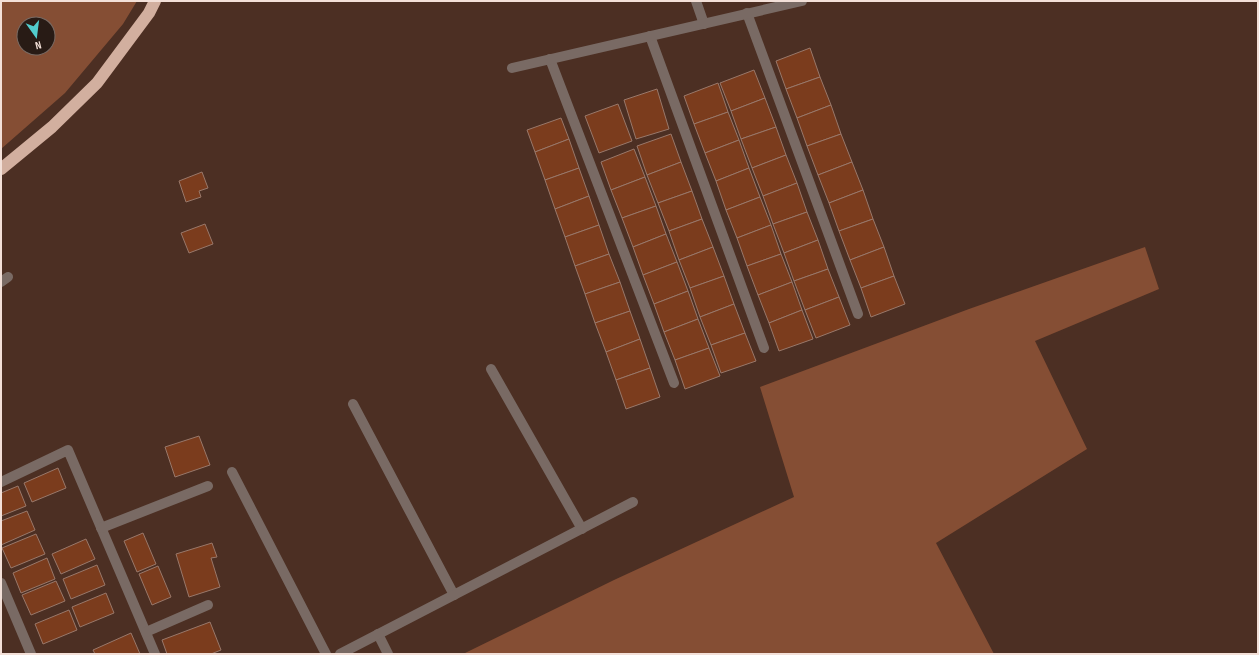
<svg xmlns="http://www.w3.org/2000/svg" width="1259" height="655" font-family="'Sofia Sans Condensed',sans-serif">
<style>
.green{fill:#854e34;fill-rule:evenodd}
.building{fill:#7b3c1d;stroke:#99786a}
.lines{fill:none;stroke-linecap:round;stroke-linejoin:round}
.street{stroke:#796a64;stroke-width:10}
.highway{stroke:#d2af9f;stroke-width:12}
</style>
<rect width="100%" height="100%" fill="#4c2f23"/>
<g class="green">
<path d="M1 1H137L123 24 65 93 1 149ZM24 24H48V48H24Z"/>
<path d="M1145 247 1159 289 1035 341 1087 449 936 543 994 654H463L614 580 794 497 760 387 969 309Z"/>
</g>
<g class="building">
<path d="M810 48 820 77 786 89 776 61Z"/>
<path d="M754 70 765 98 731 111 720 83Z"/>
<path d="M820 77 831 105 797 118 786 89Z"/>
<path d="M718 83 728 112 694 124 684 96Z"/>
<path d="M657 89 669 129 636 139 624 100Z"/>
<path d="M765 98 776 127 741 139 731 111Z"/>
<path d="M618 104 632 141 599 153 585 116Z"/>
<path d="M831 105 841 134 807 146 797 118Z"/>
<path d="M728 112 739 140 705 153 694 124Z"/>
<path d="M561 118 569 139 535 152 527 130Z"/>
<path d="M776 127 786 155 752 168 741 139Z"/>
<path d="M671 134 681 162 647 175 637 146Z"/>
<path d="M841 134 852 162 818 175 807 146Z"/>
<path d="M569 139 579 168 545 180 535 152Z"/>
<path d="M739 140 749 168 716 181 705 153Z"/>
<path d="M634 149 645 177 611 190 601 162Z"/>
<path d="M786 155 797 183 763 196 752 168Z"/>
<path d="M681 162 692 191 658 203 647 175Z"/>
<path d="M852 162 863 190 829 203 818 175Z"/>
<path d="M579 168 589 196 555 209 545 180Z"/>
<path d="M749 168 760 197 726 210 716 181Z"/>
<path d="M202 172 208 188 199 191 201 197 186 202 179 181Z"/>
<path d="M645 177 656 206 622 218 611 190Z"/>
<path d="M797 183 807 212 773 224 763 196Z"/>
<path d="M863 190 873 219 839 231 829 203Z"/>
<path d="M692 191 702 219 669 231 658 203Z"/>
<path d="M589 196 599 225 565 237 555 209Z"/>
<path d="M760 197 771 225 737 238 726 210Z"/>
<path d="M656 206 666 234 633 247 622 218Z"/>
<path d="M807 212 818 240 784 253 773 224Z"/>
<path d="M702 219 713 247 679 260 669 231Z"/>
<path d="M873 219 884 247 850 260 839 231Z"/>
<path d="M205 224 213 244 189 253 181 233Z"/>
<path d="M599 225 609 254 575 266 565 237Z"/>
<path d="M771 225 781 254 747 266 737 238Z"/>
<path d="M666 234 677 262 643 275 633 247Z"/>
<path d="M818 240 828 269 794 281 784 253Z"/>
<path d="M713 247 724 276 690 288 679 260Z"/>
<path d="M884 247 894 276 861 288 850 260Z"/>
<path d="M609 254 620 282 585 294 575 266Z"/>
<path d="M781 254 792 282 758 295 747 266Z"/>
<path d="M677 262 688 291 654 304 643 275Z"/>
<path d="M828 269 839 297 805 310 794 281Z"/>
<path d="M724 276 734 304 700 317 690 288Z"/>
<path d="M894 276 905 304 871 317 861 288Z"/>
<path d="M620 282 630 311 595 323 585 294Z"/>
<path d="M792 282 802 310 769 323 758 295Z"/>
<path d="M688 291 698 319 664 332 654 304Z"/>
<path d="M839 297 850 325 816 338 805 310Z"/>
<path d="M734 304 745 333 711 345 700 317Z"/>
<path d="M802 310 813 339 779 351 769 323Z"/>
<path d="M630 311 640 339 606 352 595 323Z"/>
<path d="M698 319 709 348 675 360 664 332Z"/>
<path d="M745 333 756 361 721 373 711 345Z"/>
<path d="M640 339 650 368 616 380 606 352Z"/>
<path d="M709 348 720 376 685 389 675 360Z"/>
<path d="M650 368 660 397 626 409 616 380Z"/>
<path d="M199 436 210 465 175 477 165 447Z"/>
<path d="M58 468 66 488 32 502 24 483Z"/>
<path d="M18 486 26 506 1 516V493Z"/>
<path d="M27 511 35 530 1 545V521Z"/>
<path d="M143 533 156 564 137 572 124 541Z"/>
<path d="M36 534 45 554 11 568 2 548Z"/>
<path d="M86 539 95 559 61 574 52 554Z"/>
<path d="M212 543 217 557 211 558 220 587 189 597 176 554Z"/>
<path d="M47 558 55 579 21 593 13 573Z"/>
<path d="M97 565 105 585 71 599 63 579Z"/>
<path d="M158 566 171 597 152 605 139 574Z"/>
<path d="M56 581 65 601 31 615 22 595Z"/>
<path d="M106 593 114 613 80 627 72 607Z"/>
<path d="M69 610 77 630 43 644 35 624Z"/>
<path d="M210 622 221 650 211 654H167L162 640Z"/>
<path d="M131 633 140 654H95L93 650Z"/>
</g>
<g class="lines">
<g class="street">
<path d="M696 1 704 24"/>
<path d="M747 13 858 314"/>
<path d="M650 36 764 348"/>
<path d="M550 59 674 383"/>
<path d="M512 68 802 1"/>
<path d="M1 282 8 277"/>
<path d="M491 369 582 529"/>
<path d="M353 404 454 595"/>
<path d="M232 472 326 654"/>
<path d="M1 482 68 450 155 654"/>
<path d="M101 528 208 486"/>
<path d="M1 583 31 654"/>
<path d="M146 632 208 605"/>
<path d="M378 634 388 654"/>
<path d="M340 654 633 502"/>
</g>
<path class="highway" d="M1 169 52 127 97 83 149 13 155 1"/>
</g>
<rect width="1259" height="655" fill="none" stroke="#f3e0d8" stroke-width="4"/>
<g transform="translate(36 36) rotate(166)"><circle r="19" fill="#281b15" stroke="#796a63"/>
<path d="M0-3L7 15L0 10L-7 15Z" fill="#52cdcd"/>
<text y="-6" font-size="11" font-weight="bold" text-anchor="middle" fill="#f3e0d8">N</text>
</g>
</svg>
